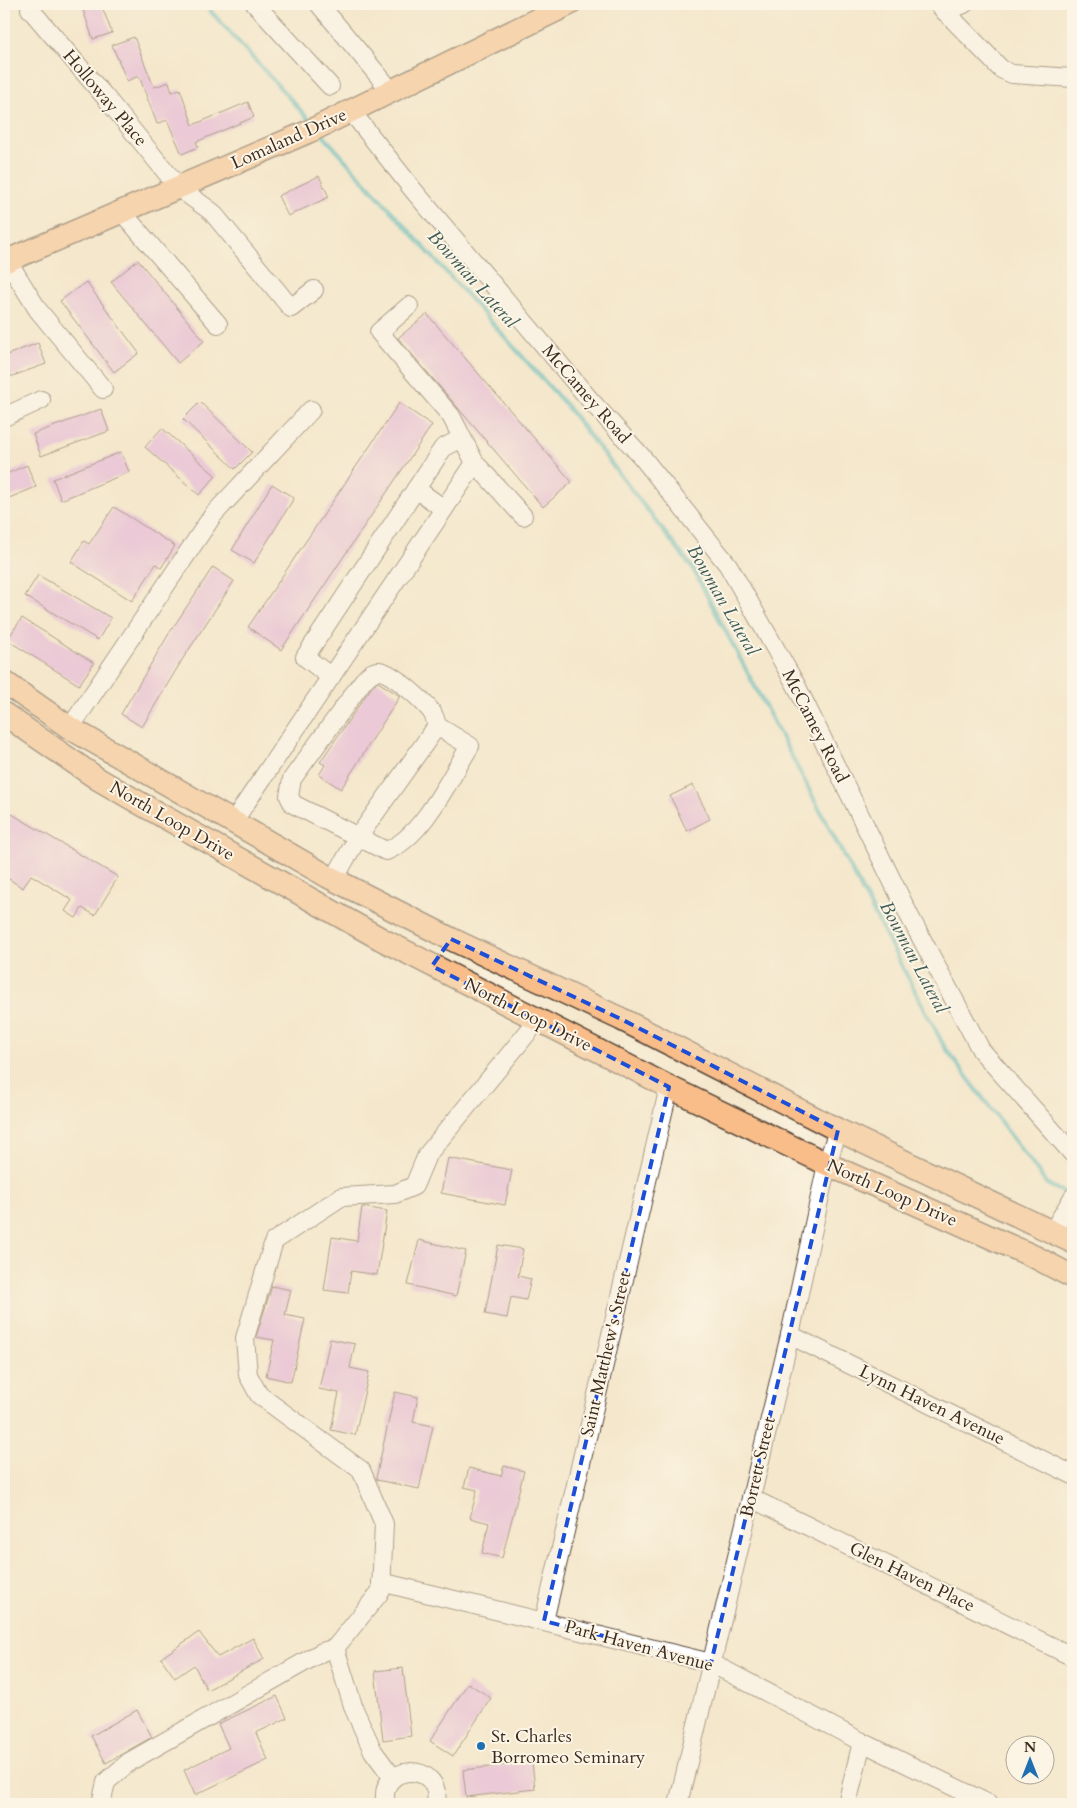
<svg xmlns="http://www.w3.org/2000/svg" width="1077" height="1808" font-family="Cardo,serif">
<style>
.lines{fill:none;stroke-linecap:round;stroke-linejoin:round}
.stream{stroke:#42b2bb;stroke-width:4.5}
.building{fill:#dfa5e2}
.minor-casing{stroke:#574638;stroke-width:20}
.major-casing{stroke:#574638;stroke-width:25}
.minor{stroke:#fff;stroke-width:18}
.major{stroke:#f8bd89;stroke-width:22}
.marked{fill:none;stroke:#1d4ed8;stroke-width:4;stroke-dasharray:10 6;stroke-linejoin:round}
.poi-dot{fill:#1f6fb2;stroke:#fcf5e5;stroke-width:2}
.labels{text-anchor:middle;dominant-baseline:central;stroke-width:4;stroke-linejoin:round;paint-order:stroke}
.street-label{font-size:18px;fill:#3b2a1e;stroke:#fcf5e5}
.poi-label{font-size:18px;fill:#3b2a1e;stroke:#fcf5e5;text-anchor:start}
.water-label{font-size:19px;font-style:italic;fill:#3d5a55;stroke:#fcf5e5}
</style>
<rect width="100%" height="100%" fill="#fcf5e5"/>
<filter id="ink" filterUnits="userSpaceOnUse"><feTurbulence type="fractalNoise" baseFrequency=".02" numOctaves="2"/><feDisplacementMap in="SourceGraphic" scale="10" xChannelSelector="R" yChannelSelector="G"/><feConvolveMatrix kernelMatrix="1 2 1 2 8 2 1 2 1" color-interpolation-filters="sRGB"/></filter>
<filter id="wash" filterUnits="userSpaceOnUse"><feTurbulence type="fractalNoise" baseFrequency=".0096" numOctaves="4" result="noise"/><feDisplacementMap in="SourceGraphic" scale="20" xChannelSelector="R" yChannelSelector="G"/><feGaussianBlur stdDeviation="1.12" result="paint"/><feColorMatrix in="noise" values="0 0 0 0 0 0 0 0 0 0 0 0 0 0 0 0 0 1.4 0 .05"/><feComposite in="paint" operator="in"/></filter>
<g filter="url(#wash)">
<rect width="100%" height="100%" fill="#f4e7cc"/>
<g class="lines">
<g class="stream">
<path d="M204 4 312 123"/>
<path d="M321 133 565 404 693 569 944 1046 1047 1184 1069 1195"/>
</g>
</g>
<g id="blocks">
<g class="building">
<path d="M81 4H101L112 33 93 39Z"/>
<path d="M134 37 154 87 169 82 172 92 180 89 193 125 248 102 254 117 196 142 198 147 182 154 167 120 157 124 139 76 127 81 112 45Z"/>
<path d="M319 176 329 197 288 216 278 196Z"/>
<path d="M138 260 204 341 178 363 111 282Z"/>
<path d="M86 282 139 353 114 372 60 301Z"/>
<path d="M427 314 572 482 543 507 398 338Z"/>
<path d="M38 343 46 364 4 379V356Z"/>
<path d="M200 402 252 452 235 469 183 419Z"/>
<path d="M399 403 432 425 281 650 248 627Z"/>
<path d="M101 409 109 431 41 456 33 434Z"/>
<path d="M162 428 216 476 199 495 145 447Z"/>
<path d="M121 452 129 472 61 500 53 479Z"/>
<path d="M27 465 36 487 4 500V475Z"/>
<path d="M272 484 294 498 254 563 232 550Z"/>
<path d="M114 507 175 546 161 568 156 564 132 601 71 562 84 541 89 544Z"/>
<path d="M213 567 234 581 182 660 142 727 121 714 170 632Z"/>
<path d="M38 575 111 618 98 640 25 596Z"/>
<path d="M22 618 94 663 79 685 7 640Z"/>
<path d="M378 682 400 696 341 789 319 775 325 765 320 762 371 688Z"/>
<path d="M693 785 710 819 687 831 670 796Z"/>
<path d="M12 814 118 877 95 915 82 908 76 918 65 911 72 900 31 875 23 888 4 876V828Z"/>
<path d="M448 1158 512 1170 505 1205 441 1193Z"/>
<path d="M362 1207 387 1211 377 1275 351 1271 348 1293 324 1290 332 1237 357 1241Z"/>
<path d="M419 1240 466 1251 456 1296 408 1285Z"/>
<path d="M498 1245 523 1249 518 1276 531 1279 526 1300 511 1297 507 1318 485 1314Z"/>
<path d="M272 1286 291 1290 285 1315 305 1319 291 1382 266 1376 274 1340 256 1337Z"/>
<path d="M330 1339 355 1344 350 1368 369 1372 355 1435 331 1430 339 1393 319 1389Z"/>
<path d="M395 1392 418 1397 413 1422 433 1426 419 1489 377 1480 376 1478Z"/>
<path d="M504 1466 524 1471 502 1558 482 1553 489 1523 470 1518 477 1490 464 1487 469 1468 501 1476Z"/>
<path d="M199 1632 218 1657 253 1638 264 1659 207 1690 194 1665 175 1678 161 1658Z"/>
<path d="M403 1668 411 1736 383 1740 375 1671Z"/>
<path d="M468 1683 491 1698 453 1756 430 1741Z"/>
<path d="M277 1696 287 1718 256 1733 268 1760 195 1795 184 1770 229 1748 218 1724Z"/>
<path d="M137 1710 152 1737 106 1763 91 1736Z"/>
<path d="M532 1762 535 1789 466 1797 463 1770Z"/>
</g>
</g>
</g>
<g filter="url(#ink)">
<use href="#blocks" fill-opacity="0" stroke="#574638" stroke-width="1"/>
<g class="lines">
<defs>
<g id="minor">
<path d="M255 4 330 86"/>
<path d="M319 4 392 92"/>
<path d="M938 4 1001 69 1012 74 1073 78"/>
<path d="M30 9 106 98 179 188 212 212 291 308 314 290"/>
<path d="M945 12 964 4"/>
<path d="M351 111 414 191 590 400 642 457 728 565 796 685 910 917 981 1050 1073 1154"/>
<path d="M122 212 218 324"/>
<path d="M7 260 38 310 103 389"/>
<path d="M409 306 379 332 451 416 475 463"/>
<path d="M4 417 41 400"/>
<path d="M416 489 444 509"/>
<path d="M331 677 305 657 443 448 462 438"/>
<path d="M70 728 213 515 311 410"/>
<path d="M233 822 475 463 523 516"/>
<path d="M334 880C344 861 354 843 366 826L437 726C436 721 434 715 431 711 423 701 392 672 379 671 371 671 367 677 363 681L292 779 289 796 293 804 386 851C422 838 450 778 470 746L437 726"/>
<path d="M1053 1231 1073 1197"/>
<path d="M790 1335 1073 1475"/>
<path d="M751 1498 1073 1657"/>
<path d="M381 1582 711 1663 862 1742 989 1804"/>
<path d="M544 1621 669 1087"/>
<path d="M335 1648 354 1709 373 1751 393 1778"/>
<path d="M101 1804 106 1782 129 1762 322 1652 335 1648 381 1591 384 1524 361 1470 259 1395 248 1375 245 1338 274 1241 341 1197 395 1194 414 1186 427 1155 538 1020"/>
<path d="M386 1804C376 1763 443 1760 436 1804"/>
<path d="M678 1804 790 1335 827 1164 838 1130"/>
<path d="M847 1804 862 1742"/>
</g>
<g id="major">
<path d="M4 262 310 131 569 4"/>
<path d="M4 682 70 728 327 876 451 939 621 1019 838 1130 1073 1242"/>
<path d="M4 714 98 779 143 805 381 939 669 1087 827 1164 1037 1258 1073 1277"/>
</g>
</defs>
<use href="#minor" class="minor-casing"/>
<use href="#major" class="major-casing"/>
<use href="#minor" class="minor"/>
<use href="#major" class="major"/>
</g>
</g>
<path d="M0 0H1077V1808H0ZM451 939 621 1019 838 1130 711 1663 544 1621 669 1087 432 966Z" fill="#f4e7cc" fill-opacity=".55" fill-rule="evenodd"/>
<path class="marked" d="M451 939 621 1019 838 1130 711 1663 544 1621 669 1087 432 966Z"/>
<circle class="poi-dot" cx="481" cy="1746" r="5"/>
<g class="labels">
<g class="street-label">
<text transform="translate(105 98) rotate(50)">Holloway Place</text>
<text transform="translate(289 139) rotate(-24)">Lomaland Drive</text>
<text transform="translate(586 394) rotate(49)">McCamey Road</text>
<text transform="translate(815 726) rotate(63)">McCamey Road</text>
<text transform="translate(172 821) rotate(30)">North Loop Drive</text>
<text transform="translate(528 1015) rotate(27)">North Loop Drive</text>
<text transform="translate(892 1193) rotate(24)">North Loop Drive</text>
<text transform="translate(606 1354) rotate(-77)">Saint Matthew's Street</text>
<text transform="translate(932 1405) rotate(26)">Lynn Haven Avenue</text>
<text transform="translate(758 1467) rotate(-77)">Borrett Street</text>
<text transform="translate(912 1577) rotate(26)">Glen Haven Place</text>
<text transform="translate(639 1646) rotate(15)">Park Haven Avenue</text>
</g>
<g class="poi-label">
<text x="491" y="1736">St. Charles<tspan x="491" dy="21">Borromeo Seminary</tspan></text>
</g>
<g class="water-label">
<text transform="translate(473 279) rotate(48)">Bowman Lateral</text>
<text transform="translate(723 600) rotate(60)">Bowman Lateral</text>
<text transform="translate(914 957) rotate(62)">Bowman Lateral</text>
</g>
</g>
<rect width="1077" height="1808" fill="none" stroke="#fcf5e5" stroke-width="20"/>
<g transform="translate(1030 1760)"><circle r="24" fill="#fcf5e5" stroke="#afa495"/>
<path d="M0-4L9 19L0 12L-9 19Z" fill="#1f6fb2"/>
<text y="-8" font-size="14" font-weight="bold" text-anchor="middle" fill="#3b2a1e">N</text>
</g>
</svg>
